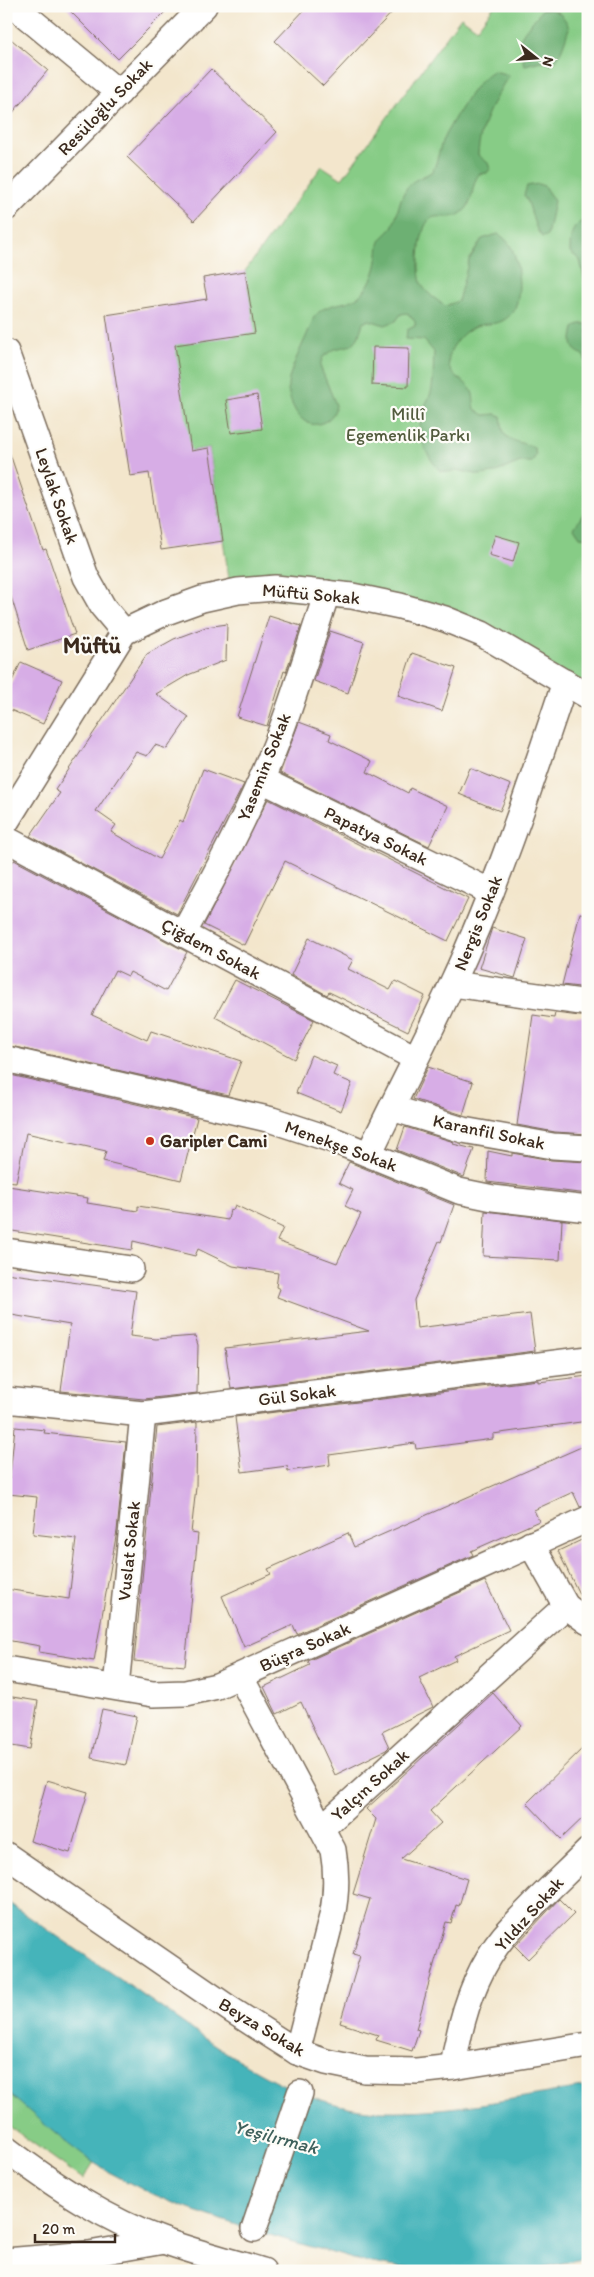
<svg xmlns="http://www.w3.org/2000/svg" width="594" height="2277" font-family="Itim,sans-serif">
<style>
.green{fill:#87cc86;stroke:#617b52}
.forest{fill:#6db073;stroke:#546d48}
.water{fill:#44b4ba;stroke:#406f6c}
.building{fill:#d7ade6}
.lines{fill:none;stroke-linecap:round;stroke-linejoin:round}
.street-casing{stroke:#7b6c5b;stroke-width:28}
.street{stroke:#fff;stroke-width:25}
.poi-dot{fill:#c8321e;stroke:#fdfcf7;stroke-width:2}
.labels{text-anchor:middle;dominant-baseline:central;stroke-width:4.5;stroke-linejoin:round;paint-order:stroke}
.street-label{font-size:18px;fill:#3b2a1e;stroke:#fdfcf7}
.park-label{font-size:18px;fill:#525b3d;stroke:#fdfcf7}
.poi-label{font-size:18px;font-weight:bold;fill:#3b2a1e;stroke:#fdfcf7;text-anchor:start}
.water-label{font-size:19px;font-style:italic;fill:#3f615c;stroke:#fdfcf7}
.district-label{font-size:22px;font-weight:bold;fill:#3b2a1e;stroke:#fdfcf7}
</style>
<rect width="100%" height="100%" fill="#fdfcf7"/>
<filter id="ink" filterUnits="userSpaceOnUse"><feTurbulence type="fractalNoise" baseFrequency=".02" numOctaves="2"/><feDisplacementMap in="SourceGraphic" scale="10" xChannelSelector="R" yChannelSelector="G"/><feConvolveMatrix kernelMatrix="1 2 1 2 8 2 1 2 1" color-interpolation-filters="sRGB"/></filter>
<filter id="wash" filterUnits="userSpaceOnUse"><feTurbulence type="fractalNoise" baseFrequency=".0096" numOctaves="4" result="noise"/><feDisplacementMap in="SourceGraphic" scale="20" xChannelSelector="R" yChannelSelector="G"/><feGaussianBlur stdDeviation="1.12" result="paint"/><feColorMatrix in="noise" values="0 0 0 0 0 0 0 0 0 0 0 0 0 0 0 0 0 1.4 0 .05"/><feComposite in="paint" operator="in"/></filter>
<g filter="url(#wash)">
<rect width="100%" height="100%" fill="#f3e6cc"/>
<g class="green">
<path d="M494 6H588V696L451 621 231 592 209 448 179 453 169 305 254 333 245 271 322 166 342 179 461 17 477 29Z"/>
<path d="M6 2091 70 2145 94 2162 83 2179 6 2124Z"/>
</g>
<g class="forest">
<path d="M542 9C557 8 564 15 569 28 565 40 561 57 552 64L541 61 525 65 523 62 525 53 519 42C523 29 535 21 542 9Z"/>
<path d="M494 71 509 75C494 99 479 126 478 155L488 163 490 169 487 173 479 174C470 186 475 202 463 212 451 222 437 213 430 219 419 227 416 273 422 285 427 294 437 300 445 306L458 301 469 260 482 239 498 234C511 241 514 252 517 266 520 283 522 312 502 321 494 325 484 323 476 326 463 331 452 344 449 357 446 376 462 378 469 387 475 393 473 401 475 409L484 415 495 414 501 416C502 421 502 428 504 433 508 442 527 443 534 448L536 455 532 462H520L494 473 480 475 457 470 449 472 440 471C425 454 415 433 423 410 426 402 431 396 432 388 434 376 433 364 434 352L424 340 406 339 407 330 415 326V321L407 313 401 314 396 321 385 325 369 320 363 323 358 338 352 345 335 349 323 357 320 366 336 405C335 412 332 417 326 421 304 434 290 407 288 388 287 372 308 336 313 319 326 298 350 309 364 291 376 275 377 263 379 245 380 238 387 234 391 229 399 215 398 196 410 184 416 178 426 176 433 171 438 160 439 148 444 137 452 122 479 74 494 71Z"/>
<path d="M538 184 544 186 554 201 547 236 542 237C531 224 533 208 524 195L527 186Z"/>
<path d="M585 220H588V283L585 282 580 260 570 252C570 238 571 225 585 220Z"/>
<path d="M580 324H588V385L586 382C586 377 588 371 587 366 585 345 566 360 574 328Z"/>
<path d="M585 511H588V538L580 537 574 528Z"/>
</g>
<path class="water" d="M6 1901C54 1934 102 1967 150 2000 218 2047 295 2108 382 2111 450 2113 520 2097 588 2086V2258C564 2262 540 2269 517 2271 463 2275 406 2271 353 2259 266 2233 172 2212 94 2163 63 2142 35 2116 6 2091Z"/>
<g id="blocks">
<g class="building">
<path d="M65 6H171L118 59Z"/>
<path d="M308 6H398L323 86 275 41Z"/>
<path d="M6 35 48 70 6 121Z"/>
<path d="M211 69 277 132 194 221 127 157Z"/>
<path d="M245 271 255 333 175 345 191 451 209 448 223 541 161 550 149 473 130 476 106 315 207 299 203 278Z"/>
<path d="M373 347 409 348 408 387 372 385Z"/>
<path d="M257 395 262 429 231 433 226 400Z"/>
<path d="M6 454H10L43 550 46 549 75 634 28 650 6 581Z"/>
<path d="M495 535 519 542 513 562 489 555Z"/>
<path d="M269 616 301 626 286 672 284 671 267 726 237 717Z"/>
<path d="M227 624 226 660 188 675 156 694 189 717 167 749 155 745 147 756 136 752 96 811 116 825 111 832 159 859 180 820 183 822 203 769 244 784 177 914 30 836 60 793 55 790 147 654 174 639 206 627Z"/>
<path d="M330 631 364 642 348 693 314 681Z"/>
<path d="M412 653 456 668 442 711 398 696Z"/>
<path d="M21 662 62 680 43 724 6 708V694Z"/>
<path d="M299 722 331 734 329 740 372 761 367 772 408 793 410 788 448 806 429 846 280 773Z"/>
<path d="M470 768 511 785 500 811 459 794Z"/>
<path d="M268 799 468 899 448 941 285 861 244 945 204 925Z"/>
<path d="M14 860 187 952 166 991 130 972 128 976 115 970 92 1015 147 1040 151 1031 241 1061 228 1095 6 1045V871Z"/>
<path d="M580 913 588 914V988L562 985Z"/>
<path d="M492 928 527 939 515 978 479 968Z"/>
<path d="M309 938 353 960 348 969 390 990 395 981 425 996 408 1031 329 992 327 995 291 975Z"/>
<path d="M235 980 314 1020 294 1059 215 1017Z"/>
<path d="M555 1013 588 1017V1134L555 1132 517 1125 533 1015 554 1018Z"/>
<path d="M311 1055 337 1066 333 1075 352 1083 341 1111 296 1093Z"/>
<path d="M428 1067 473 1082 463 1115 413 1099Z"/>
<path d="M6 1074 197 1118 181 1180 103 1161 106 1151 26 1133 16 1182 6 1181Z"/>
<path d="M405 1127 454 1142 453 1144 474 1149 464 1177 397 1150Z"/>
<path d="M488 1151 512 1156V1153L551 1160 588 1162V1194L487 1182Z"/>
<path d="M349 1162 454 1205 441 1242 439 1241 414 1300 417 1328 530 1314 535 1351 231 1389 225 1348 369 1331 277 1297 280 1289 276 1287 278 1273 233 1266 198 1249 195 1256 133 1241 132 1250 6 1230 8 1186 88 1198 87 1203 138 1211V1206L228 1220 230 1209 233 1210 235 1205 283 1228 277 1241 337 1263 361 1214 345 1206 353 1190 339 1183Z"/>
<path d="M485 1211 562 1220 560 1260 483 1256Z"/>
<path d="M6 1273 136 1291 130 1336 156 1339 195 1336 198 1345 197 1393 144 1399 61 1391 70 1325 6 1314Z"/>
<path d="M588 1376V1421L493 1434V1439L416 1449 415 1443 329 1455 330 1465 288 1471 287 1466 242 1472 235 1417 538 1380V1382Z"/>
<path d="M197 1422 196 1487 191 1533 198 1534 185 1666 134 1661 157 1427Z"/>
<path d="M15 1427 45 1430 44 1433 126 1442 117 1531 94 1661 39 1652 40 1646 6 1640V1589L69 1599 76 1539 33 1534 37 1497 8 1494Z"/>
<path d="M588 1444V1505L580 1507 573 1492 534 1510 539 1521 471 1551 473 1555 297 1634 293 1625 244 1647 222 1596 271 1574 268 1569 348 1533 354 1547Z"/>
<path d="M588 1537V1604L582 1600 558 1551Z"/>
<path d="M485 1581 509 1630 454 1656 456 1660 419 1678 433 1707 382 1732 389 1747 386 1750 335 1775 301 1702 277 1714 264 1687 310 1665 308 1661Z"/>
<path d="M493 1693 522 1726 430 1811 441 1823 401 1859 467 1879 459 1906 456 1905 451 1923 446 1922 416 2029 419 2030 412 2051 376 2040 378 2035 340 2023 360 1956 353 1954 370 1899 353 1894 376 1819 366 1809Z"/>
<path d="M6 1696 38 1701 30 1749 6 1745Z"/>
<path d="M102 1709 137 1716 126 1765 91 1758Z"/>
<path d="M588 1743V1813L561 1839 527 1803Z"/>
<path d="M47 1780 88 1792 70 1853 30 1841Z"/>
<path d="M559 1899 574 1914 528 1959 515 1946Z"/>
</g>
</g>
</g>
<g filter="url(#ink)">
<use href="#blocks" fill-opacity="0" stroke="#7b6c5b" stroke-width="1"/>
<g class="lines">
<defs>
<g id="street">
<path d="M14 6 119 93"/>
<path d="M6 208 204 6"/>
<path d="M6 352 86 577 103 607 124 632"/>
<path d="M262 780 491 892"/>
<path d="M6 822 124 632 166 612 202 599 238 591 275 588 352 596 400 606 445 619 482 634 588 696"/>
<path d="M6 839 415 1058"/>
<path d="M183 934C211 883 238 833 261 780 288 720 306 656 327 593"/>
<path d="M453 984 588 1003"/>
<path d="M6 1059 272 1120 336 1141 459 1191 493 1198 588 1209"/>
<path d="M392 1108 463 1130 553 1146 588 1148"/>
<path d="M369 1154C396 1097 426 1041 452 984 497 887 531 784 565 682"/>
<path d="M6 1251 131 1269"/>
<path d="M6 1400 143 1414 588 1359"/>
<path d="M531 1544 566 1606 588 1622"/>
<path d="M6 1669 153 1694 186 1693 217 1686 588 1519"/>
<path d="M240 1676 333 1850C337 1873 337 1893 332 1916L297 2052"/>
<path d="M116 1687 143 1414"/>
<path d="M322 1828 566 1606"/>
<path d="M6 1855 230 2009 297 2052 326 2062 365 2070 417 2071 453 2067 588 2045"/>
<path d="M453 2067C460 2021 474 1972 504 1936 530 1906 560 1879 588 1851"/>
<path d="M6 2149C55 2186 106 2220 164 2241 196 2253 231 2261 263 2271"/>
<path d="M254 2229 300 2093"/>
<path d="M6 2261 89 2254 164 2241"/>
</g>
</defs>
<use href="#street" class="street-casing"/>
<use href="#street" class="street"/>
</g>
</g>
<circle class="poi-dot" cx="150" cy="1141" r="5"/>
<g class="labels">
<g class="street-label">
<text transform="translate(105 107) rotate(-46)">Resüloğlu Sokak</text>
<text transform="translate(57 496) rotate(71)">Leylak Sokak</text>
<text transform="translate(311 594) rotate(5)">Müftü Sokak</text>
<text transform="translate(264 767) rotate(-68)">Yasemin Sokak</text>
<text transform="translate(376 836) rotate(26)">Papatya Sokak</text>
<text transform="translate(478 923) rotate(-68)">Nergis Sokak</text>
<text transform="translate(211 949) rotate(28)">Çiğdem Sokak</text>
<text transform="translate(489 1132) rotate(12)">Karanfil Sokak</text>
<text transform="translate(341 1146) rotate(20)">Menekşe Sokak</text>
<text transform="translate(297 1395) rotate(-7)">Gül Sokak</text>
<text transform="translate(129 1551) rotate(-84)">Vuslat Sokak</text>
<text transform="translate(305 1647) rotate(-24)">Büşra Sokak</text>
<text transform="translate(370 1785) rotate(-42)">Yalçın Sokak</text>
<text transform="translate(529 1914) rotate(-48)">Yıldız Sokak</text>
<text transform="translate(262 2027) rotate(31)">Beyza Sokak</text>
</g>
<g class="park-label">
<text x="408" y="414">Millî<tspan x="408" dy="21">Egemenlik Parkı</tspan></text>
</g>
<g class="poi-label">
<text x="160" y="1141">Garipler Cami</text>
</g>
<g class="water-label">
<text transform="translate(276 2137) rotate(15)">Yeşilırmak</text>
</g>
<g class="district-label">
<text x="92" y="645">Müftü</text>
</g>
</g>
<rect width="594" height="2277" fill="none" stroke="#fdfcf7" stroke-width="25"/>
<g transform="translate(536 58) rotate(107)" stroke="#fdfcf7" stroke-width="4" paint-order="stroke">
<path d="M0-4L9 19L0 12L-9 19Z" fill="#3b2a1e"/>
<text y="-8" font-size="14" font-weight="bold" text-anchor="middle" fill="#3b2a1e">N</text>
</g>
<path d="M35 2234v8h80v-8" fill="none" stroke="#3b2a1e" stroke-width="2.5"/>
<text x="42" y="2234" font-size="15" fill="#3b2a1e" stroke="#fdfcf7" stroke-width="4" paint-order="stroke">20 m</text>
</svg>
